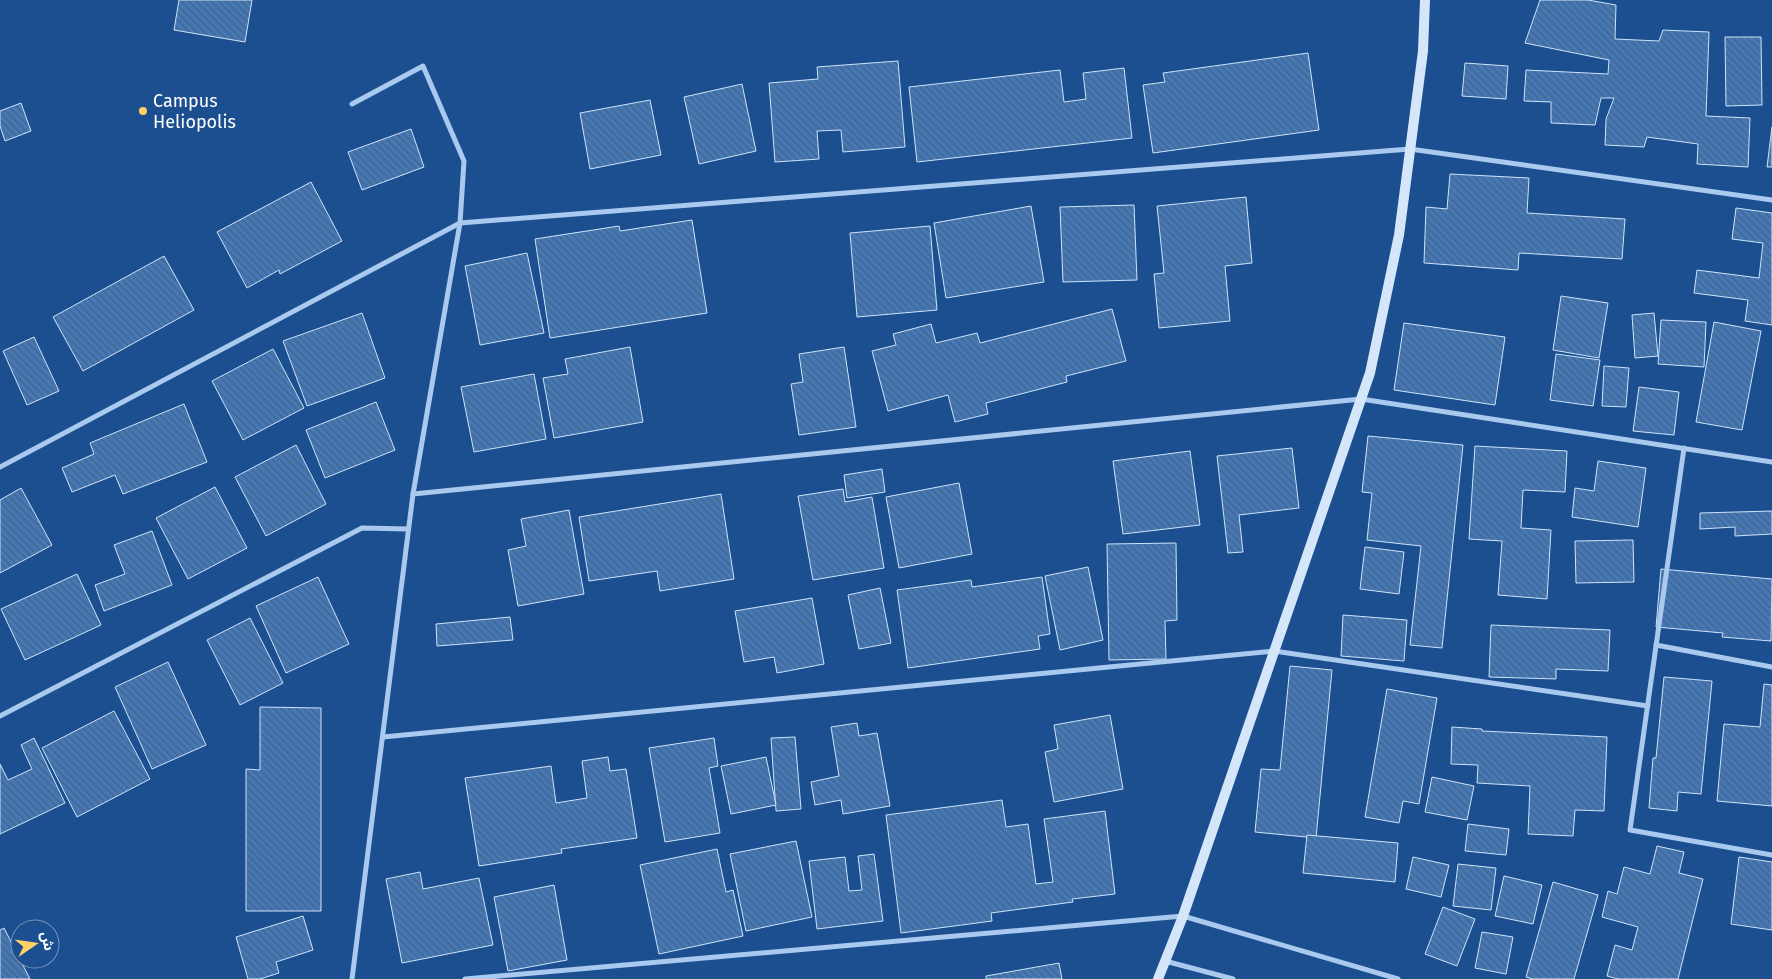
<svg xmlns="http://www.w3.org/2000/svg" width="1772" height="979" font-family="'Fira Sans','Noto Sans Arabic',sans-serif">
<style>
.building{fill:url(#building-back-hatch);stroke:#cfe3fa}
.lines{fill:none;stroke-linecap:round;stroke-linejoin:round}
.street{stroke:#a9c9ee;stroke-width:5}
.secondary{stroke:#d6e6fa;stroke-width:10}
.poi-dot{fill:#ffd166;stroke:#1b4f8f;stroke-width:2}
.labels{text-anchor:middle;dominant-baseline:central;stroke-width:4;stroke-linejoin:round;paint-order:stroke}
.poi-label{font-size:18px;fill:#fff;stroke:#1b4f8f;text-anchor:start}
</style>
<defs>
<pattern id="building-back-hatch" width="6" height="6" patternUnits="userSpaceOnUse" patternTransform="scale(1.25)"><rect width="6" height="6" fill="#4478b7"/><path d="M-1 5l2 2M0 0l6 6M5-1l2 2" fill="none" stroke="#486282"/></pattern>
</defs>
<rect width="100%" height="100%" fill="#1b4f8f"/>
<g class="building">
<path d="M179 0H252L245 42 174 30Z"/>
<path d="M1540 0H1588L1616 5 1615 39 1659 41 1663 30 1709 32 1706 116 1750 118 1748 167 1697 164 1698 144 1647 137 1644 147 1605 145 1606 119 1614 98H1601L1595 125 1551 123V102L1524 101 1526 70 1608 74 1609 60 1525 43Z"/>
<path d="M1725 37H1761L1762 105 1726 106Z"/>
<path d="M1308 53 1319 130 1153 153 1143 85 1165 82 1163 73Z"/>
<path d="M898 61 905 147 843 152 841 130 817 131 819 159 775 162 769 83 818 79 817 67Z"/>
<path d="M1465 63 1508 66 1506 99 1462 96Z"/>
<path d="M1124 68 1132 138 917 162 909 87 1060 70 1064 102 1086 99 1083 73Z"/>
<path d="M742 84 756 151 699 164 684 97Z"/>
<path d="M650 100 661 155 590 169 580 113Z"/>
<path d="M21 103 31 131 5 141 0 126V111Z"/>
<path d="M1772 127V167H1767Z"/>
<path d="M411 129 424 167 362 190 348 152Z"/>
<path d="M1450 174 1529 178 1527 213 1625 219 1622 259 1519 253 1518 270 1424 263 1426 207 1447 209Z"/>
<path d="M311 182 342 241 280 274 279 270 247 288 217 232Z"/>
<path d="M1246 197 1252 263 1225 266 1230 321 1159 328 1154 274 1164 273 1157 206Z"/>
<path d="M1134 205 1137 280 1063 282 1060 207Z"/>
<path d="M1031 206 1044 282 946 298 934 223Z"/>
<path d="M1736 208 1772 213V325L1745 321 1748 300 1694 293 1697 270 1759 278 1763 243 1732 239Z"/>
<path d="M692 220 707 313 550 338 535 239 619 226 620 231Z"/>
<path d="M930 226 937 310 857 317 850 233Z"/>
<path d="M527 253 544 333 480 345 465 266Z"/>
<path d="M164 256 194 310 83 371 53 317Z"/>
<path d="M1561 296 1608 303 1599 358 1553 350Z"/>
<path d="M1112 309 1126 361 1066 376 1067 382 986 403 988 414 955 422 948 395 888 411 872 351 896 345 893 334 931 324 936 343 977 333 980 343Z"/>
<path d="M362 313 385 378 307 406 283 341Z"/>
<path d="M1654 313 1658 356 1635 358 1632 315Z"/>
<path d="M1661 320 1706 322 1704 367 1658 364Z"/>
<path d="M1714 322 1761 331 1742 430 1696 422Z"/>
<path d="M1404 323 1505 337 1495 405 1394 390Z"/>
<path d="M34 337 59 391 27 405 3 351Z"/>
<path d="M630 347 643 422 554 438 543 378 568 374 565 359Z"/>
<path d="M844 347 856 427 799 435 791 384 803 382 799 354Z"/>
<path d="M273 349 304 408 243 440 212 381Z"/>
<path d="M1556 354 1600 360 1593 406 1550 400Z"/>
<path d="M1604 366 1629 368 1626 407 1602 406Z"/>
<path d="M534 374 546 439 474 452 461 387Z"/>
<path d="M1639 387 1679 392 1674 435 1633 431Z"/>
<path d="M376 402 395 450 325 478 306 430Z"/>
<path d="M184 404 207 462 123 494 115 475 72 492 62 468 94 454 90 443Z"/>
<path d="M1368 436 1463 445 1442 648 1410 645 1421 546 1367 540 1372 493 1362 492Z"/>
<path d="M296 445 326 504 266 536 235 477Z"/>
<path d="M1475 446 1567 451 1565 492 1523 490 1521 528 1551 530 1547 599 1498 595 1502 541 1469 539Z"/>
<path d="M1292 448 1299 508 1239 515 1243 552 1228 553 1217 456Z"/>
<path d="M1190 451 1200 525 1123 534 1113 461Z"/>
<path d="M1598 461 1646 468 1638 527 1572 517 1575 488 1594 491Z"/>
<path d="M882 469 885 492 847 498 844 475Z"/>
<path d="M959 483 972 554 899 568 886 497Z"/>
<path d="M215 487 247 548 188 579 156 518Z"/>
<path d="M21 488 52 545 0 573V500Z"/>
<path d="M843 489 845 502 872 497 884 568 813 580 798 496Z"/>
<path d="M721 494 734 579 660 591 657 571 589 581 579 517Z"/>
<path d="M569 510 584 594 518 606 508 550 526 546 521 519Z"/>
<path d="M1772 511V534L1735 536V527L1700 529V513Z"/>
<path d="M152 531 172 585 104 611 95 585 125 574 114 545Z"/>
<path d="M1633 540 1634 582 1576 583 1575 541Z"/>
<path d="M1176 543 1177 620 1165 621 1166 659 1109 660 1107 544Z"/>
<path d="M1365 547 1404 552 1399 594 1360 589Z"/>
<path d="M1088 567 1103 640 1060 650 1045 576Z"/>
<path d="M1661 569 1772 579 1771 641 1722 637 1723 633 1656 627Z"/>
<path d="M77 574 101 625 25 660 1 609Z"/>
<path d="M318 577 349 644 286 673 256 606Z"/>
<path d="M1042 577 1050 634 1038 636 1040 649 908 668 897 590 971 580 972 587Z"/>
<path d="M880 588 891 643 859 649 848 595Z"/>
<path d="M812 598 824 664 777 673 774 657 744 662 735 611Z"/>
<path d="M1343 615 1407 620 1404 661 1341 656Z"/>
<path d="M510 617 513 640 437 646 436 624Z"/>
<path d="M250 618 283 683 240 705 207 640Z"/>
<path d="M1491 625 1610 630 1608 671 1556 669V679L1489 677Z"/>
<path d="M168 662 206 745 152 769 115 687Z"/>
<path d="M1290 666 1332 670 1316 838 1255 832 1261 769 1280 770Z"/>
<path d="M1664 677 1712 681 1701 794 1678 792 1677 811 1649 808 1653 758H1656Z"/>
<path d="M1764 684 1772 685V806L1717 801 1724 724 1760 727Z"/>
<path d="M1387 689 1437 698 1419 804 1403 801 1399 823 1365 817Z"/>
<path d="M260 707 321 708V911H246V769L260 770Z"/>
<path d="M114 711 150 779 77 817 42 748Z"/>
<path d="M1110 715 1123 789 1054 802 1045 752 1058 749 1054 725Z"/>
<path d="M857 723 859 736 877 733 890 806 843 814 841 800 815 805 811 782 839 776 831 727Z"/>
<path d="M1452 727 1482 729V731L1607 737 1604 811 1575 810 1573 836 1528 834 1530 786 1477 783 1478 765 1451 764Z"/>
<path d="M795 737 801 809 776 811 771 738Z"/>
<path d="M34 738 65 803 0 834V764L8 780 32 769 21 745Z"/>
<path d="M714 738 718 766 709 768 720 833 665 842 649 748Z"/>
<path d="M608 757 610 771 626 769 637 838 561 849 562 853 479 866 465 778 551 766 556 803 587 798 582 761Z"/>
<path d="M766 757 776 805 731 814 721 766Z"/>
<path d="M1432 777 1474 786 1467 820 1425 812Z"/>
<path d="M1002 800 1006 827 1028 824 1036 884 1053 882 1044 819 1105 811 1115 894 1072 899 1073 902 991 913 992 921 901 933 886 815Z"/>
<path d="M1468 824 1509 829 1506 855 1465 851Z"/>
<path d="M1307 835 1398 843 1395 882 1303 873Z"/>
<path d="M796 841 812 917 746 931 730 854Z"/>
<path d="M1657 846 1684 852 1679 873 1703 879 1678 979H1618L1607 976 1615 945 1632 950 1638 927 1602 917 1608 891 1617 894 1624 867 1650 874Z"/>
<path d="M717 849 726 892 733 890 743 936 659 954 640 865Z"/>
<path d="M874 854 883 921 817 929 809 861 845 857 849 891 862 890 858 856Z"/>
<path d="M1413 857 1449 865 1441 897 1406 889Z"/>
<path d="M1739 857 1772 862V930L1731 924Z"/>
<path d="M1458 864 1496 868 1491 910 1453 906Z"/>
<path d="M420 872 423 889 479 878 493 945 402 963 386 879Z"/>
<path d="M1504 876 1542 885 1533 924 1495 916Z"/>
<path d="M1553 882 1598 895 1574 979H1533L1526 977Z"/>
<path d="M554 885 567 960 508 971 494 897Z"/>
<path d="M1443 907 1475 919 1457 966 1425 954Z"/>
<path d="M303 916 313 950 276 962 279 973 260 979H248L236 937Z"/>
<path d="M4 928 30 979H0V930Z"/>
<path d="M1482 932 1513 937 1506 974 1475 968Z"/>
<path d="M1059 963 1062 979H986V976Z"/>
</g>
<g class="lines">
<g class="street">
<path d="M352 104 423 66 464 161 460 223 413 494 352 979"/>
<path d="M1684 448 1630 830 1772 855"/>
<path d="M0 467 460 223 1410 149 1772 200"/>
<path d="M413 494 1361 399 1772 462"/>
<path d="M1656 645 1772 667"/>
<path d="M0 716 362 528 408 529"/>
<path d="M383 737 1274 651 1648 706"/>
<path d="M1165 961 1233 979"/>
<path d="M465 979 1183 916 1398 979"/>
</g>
<path class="secondary" d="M1158 979 1183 916 1370 373 1399 235 1423 51 1425 0"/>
</g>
<circle class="poi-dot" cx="143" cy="111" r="5"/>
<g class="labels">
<g class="poi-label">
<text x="153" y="101">Campus<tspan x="153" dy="21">Heliopolis</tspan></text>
</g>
</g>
<g transform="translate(35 944) rotate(77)"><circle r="24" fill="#1b4f8f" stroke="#7695bc"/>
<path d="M0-4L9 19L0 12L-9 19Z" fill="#ffd166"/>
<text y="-8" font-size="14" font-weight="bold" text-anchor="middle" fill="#ffffff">ش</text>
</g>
</svg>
